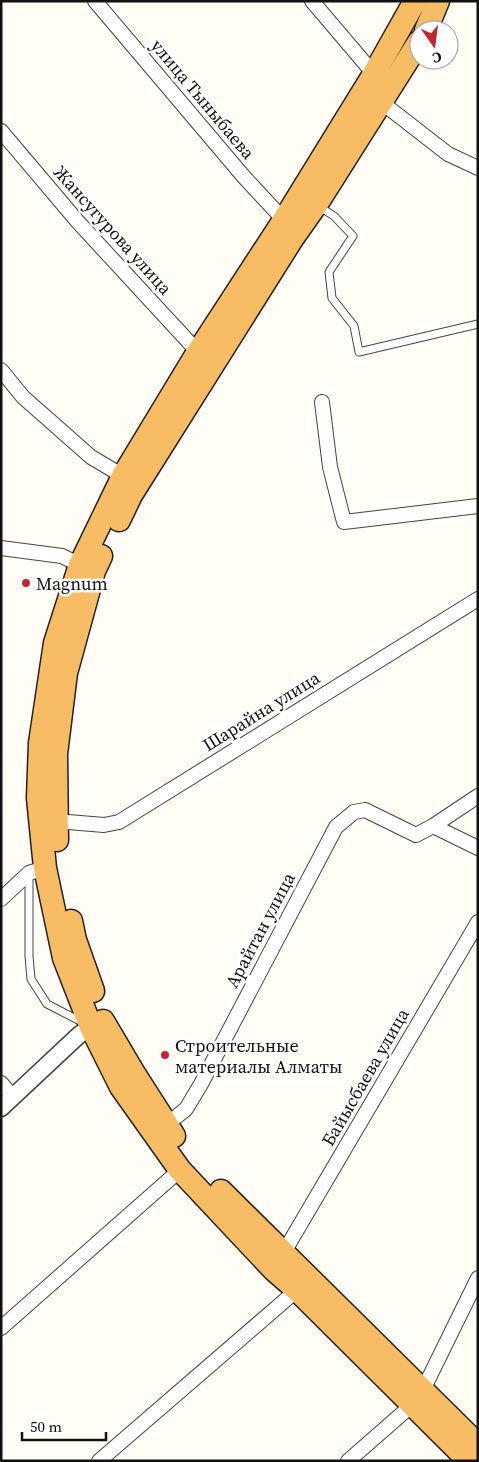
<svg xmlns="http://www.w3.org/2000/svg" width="479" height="1462" font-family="'Source Serif 4',serif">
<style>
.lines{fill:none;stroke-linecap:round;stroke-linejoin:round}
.service-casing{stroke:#444;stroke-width:9}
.minor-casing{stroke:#444;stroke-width:16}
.tertiary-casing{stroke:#444;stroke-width:19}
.trunk-casing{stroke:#222;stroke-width:25}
.service{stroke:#fff;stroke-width:7}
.minor{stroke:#fff;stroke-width:14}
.tertiary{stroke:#fff;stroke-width:16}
.trunk{stroke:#f7bc64;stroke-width:22}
.poi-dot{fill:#c4262e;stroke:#fff;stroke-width:2}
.labels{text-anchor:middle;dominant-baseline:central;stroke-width:5;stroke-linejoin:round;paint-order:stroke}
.street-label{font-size:18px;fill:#111;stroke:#fff}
.poi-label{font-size:18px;fill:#111;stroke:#fff;text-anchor:start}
</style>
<rect width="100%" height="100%" fill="#fffdf5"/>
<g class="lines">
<defs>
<g id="service">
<path d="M318 206 334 216 353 236 329 272 332 298 354 326 359 352 478 324"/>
<path d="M29 873V956L31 979 47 1004 84 1023"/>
</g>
<g id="minor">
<path d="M95 1 244 177 284 220"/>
<path d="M312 1 374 74 379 77"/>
<path d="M381 102 448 154 478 168"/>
<path d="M1 131 78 222 198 352"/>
<path d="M1 370 23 397 91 457 123 476"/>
<path d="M322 402 330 467 344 522 478 506"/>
<path d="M1 548 62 556 80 565"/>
<path d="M56 821 104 825 119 822 478 599"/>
<path d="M433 826 478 796"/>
<path d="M1 899 29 873 45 868"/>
<path d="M1 1083 13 1097"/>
<path d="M166 1125 186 1109 201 1084 336 827 354 812 365 810 416 835 433 826 478 848"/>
<path d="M284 1252 478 922"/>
<path d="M1 1328 180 1170"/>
<path d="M423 1390 478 1278"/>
<path d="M99 1461 297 1290"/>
<path d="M348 1461 412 1405"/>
</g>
<path id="tertiary" d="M1 1108 79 1035 91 1027 99 1023"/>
<g id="trunk">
<path d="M415 1 374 74 284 220 198 352 123 476 80 565 55 643 40 743 38 798 45 868 64 958 91 1027 121 1087 180 1170 274 1270 297 1290 469 1461"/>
<path d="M426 30 438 1"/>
<path d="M119 520 131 495 292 239 316 205 419 42"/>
<path d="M57 840 56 754 66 673 94 571 101 556"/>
<path d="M71 921 75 940 93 991"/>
<path d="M103 1021 135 1075 174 1136"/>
<path d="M221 1191 478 1445"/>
</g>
</defs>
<use href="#service" class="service-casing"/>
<use href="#minor" class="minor-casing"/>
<use href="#tertiary" class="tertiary-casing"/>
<use href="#trunk" class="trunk-casing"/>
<use href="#service" class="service"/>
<use href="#minor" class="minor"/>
<use href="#tertiary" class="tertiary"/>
<use href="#trunk" class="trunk"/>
</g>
<g class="poi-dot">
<circle cx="26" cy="583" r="5"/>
<circle cx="165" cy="1055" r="5"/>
</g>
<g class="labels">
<g class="street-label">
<text transform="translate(203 99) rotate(50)">улица Тыныбаева</text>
<text transform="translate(113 230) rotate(48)">Жансугурова улица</text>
<text transform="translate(261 711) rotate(-32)">Шарайна улица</text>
<text transform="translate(260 930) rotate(-62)">Арайтан улица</text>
<text transform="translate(365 1077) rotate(-60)">Байысбаева улица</text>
</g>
<g class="poi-label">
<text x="36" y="583">Magnum</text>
<text x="175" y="1045">Строительные<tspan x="175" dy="21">материалы Алматы</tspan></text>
</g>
</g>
<rect width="479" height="1462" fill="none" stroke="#111111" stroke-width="5"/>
<g transform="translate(434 45) rotate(166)"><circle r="24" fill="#ffffff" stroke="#a0a0a0"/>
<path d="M0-4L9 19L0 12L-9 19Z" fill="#c4262e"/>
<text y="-8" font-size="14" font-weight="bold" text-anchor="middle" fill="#111111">С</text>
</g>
<path d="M22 1432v8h84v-8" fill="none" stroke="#111111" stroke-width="2.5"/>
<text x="30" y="1432" font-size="15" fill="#111111" stroke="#ffffff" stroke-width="4" paint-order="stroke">50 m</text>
</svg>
